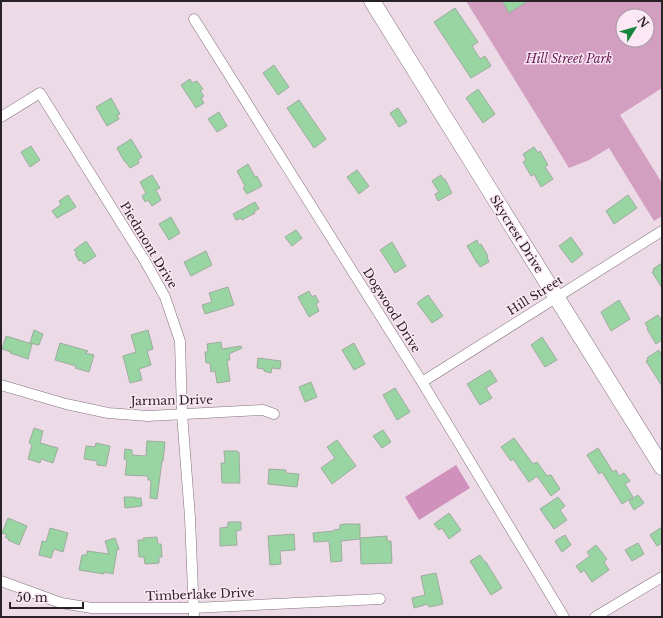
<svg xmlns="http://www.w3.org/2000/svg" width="663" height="618" font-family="'Libre Baskerville',serif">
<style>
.green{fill:#d29fc1;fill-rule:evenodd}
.forest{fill:#d092bd}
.building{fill:#99d5a3;stroke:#9cac9e}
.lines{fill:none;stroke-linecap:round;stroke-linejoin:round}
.minor-casing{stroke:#81717b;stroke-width:11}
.primary-casing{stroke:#81717b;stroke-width:17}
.minor{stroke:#fff;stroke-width:10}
.primary{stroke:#fff;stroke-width:16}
.labels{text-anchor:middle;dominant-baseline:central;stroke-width:3;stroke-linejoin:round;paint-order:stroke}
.park-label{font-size:12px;font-style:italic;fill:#651c53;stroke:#fbe8f4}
.street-label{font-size:12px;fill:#292327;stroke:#fbe8f4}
</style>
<rect width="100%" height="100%" fill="#eddae7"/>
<path class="green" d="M466 1H662V88L620 115 662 183V216L654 221 609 148 589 160 569 168ZM623 16H647V40H623Z"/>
<path class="forest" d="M456 465 470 488 419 520 405 497Z"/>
<g class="building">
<path d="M502 1H528L509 13Z"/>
<path d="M455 8 478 42 472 46 480 59 485 56 491 66 471 78 434 22Z"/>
<path d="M274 65 289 87 278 95 263 73Z"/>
<path d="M190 79 192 83 197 81 203 89 200 91 204 96 201 98 204 103 196 108 181 85Z"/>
<path d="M478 89 495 114 483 123 466 98Z"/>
<path d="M111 98 120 114 117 115 119 119 107 126 96 107Z"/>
<path d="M299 100 326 139 314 148 287 108Z"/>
<path d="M398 108 407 122 399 127 390 113Z"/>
<path d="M219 112 227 126 217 132 208 119Z"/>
<path d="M131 139 142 157 138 160 139 163 130 168 125 161H124L117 148Z"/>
<path d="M31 146 40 160 30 167 21 152Z"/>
<path d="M534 147 538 153 540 151 548 165 545 167 553 179 541 187 534 174 531 176 523 162 526 160 523 154Z"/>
<path d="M248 164 255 177 257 176 262 186 247 194 243 188 245 186 237 171Z"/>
<path d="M357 170 369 186 359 194 347 177Z"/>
<path d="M152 175 160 188 156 190 161 200 152 206 148 200 145 202 142 196 146 193 140 182Z"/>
<path d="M441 175 443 179H445L452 193 438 201 435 194 439 192 432 181Z"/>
<path d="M68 195 76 207 57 218 52 211 61 205 59 201Z"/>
<path d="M628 195 637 208 614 224 606 211Z"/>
<path d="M255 202 259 209 254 211 255 213 242 220 241 218 236 220 233 214Z"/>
<path d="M171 217 180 233 169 240 159 224Z"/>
<path d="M296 230 302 238 292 246 285 237Z"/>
<path d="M571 237 583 254 572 263 559 246Z"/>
<path d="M477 240 479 245 481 244 488 256 487 257 489 262 480 267 478 263H477L467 246Z"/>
<path d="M86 241 96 256 84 264 81 260 79 261 75 254 77 253 74 250Z"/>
<path d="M392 242 406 266 395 273 380 250Z"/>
<path d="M206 251 212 265 191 276 184 262Z"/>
<path d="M662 263V288L652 272 654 271 653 269Z"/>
<path d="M228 287 234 305 205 314 202 305 212 302 209 293Z"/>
<path d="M309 291 312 297 315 295 319 302 316 304 319 311 309 317 298 297Z"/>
<path d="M428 295 443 316 432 323 417 303Z"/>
<path d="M619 300 630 319 611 331 601 312Z"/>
<path d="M658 315 662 321V340L656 344 647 329 648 328 645 323Z"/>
<path d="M34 330 43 334 39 345 30 343Z"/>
<path d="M148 330 153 349 147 351 151 365 139 369 142 380 130 383 123 356 136 352 131 335Z"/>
<path d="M6 336 32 344 28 359 10 353 11 352 2 349Z"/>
<path d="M542 337 557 360 545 367 531 345Z"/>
<path d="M221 342 222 349 241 346 242 348 229 354 230 360H227L230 381 217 383 215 371 211 372 210 363H206L205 352H208L207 344Z"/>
<path d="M60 343 88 351 85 353 94 355 89 372 75 368 76 366 55 360Z"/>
<path d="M354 343 365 364 354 370 342 350Z"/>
<path d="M659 350 662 356V386L646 361 648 360 647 358Z"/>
<path d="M258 358 281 361 280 369 272 368 271 373 264 371V369L257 368Z"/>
<path d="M490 370 497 381 486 388 492 398 480 405 467 384Z"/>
<path d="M311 382 317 397 305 402 299 387Z"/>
<path d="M395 388 410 412 397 420 383 395Z"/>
<path d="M34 428 43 431 40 443 58 448 53 463 41 459 40 463 28 459 32 445 29 443Z"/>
<path d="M383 430 391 442 382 448 373 436Z"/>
<path d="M514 438 533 464 537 462 547 476 551 475 560 489 551 496 537 476 529 482 513 459 511 461 501 447Z"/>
<path d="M337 440 356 466 332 484 321 468 335 458 327 447Z"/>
<path d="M147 441 165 442 163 461H162L157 499 150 498 151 480H148V476L125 475 127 460 124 459 125 449 132 450V455L146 456Z"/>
<path d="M96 443 110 446 106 466 97 465V461L84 459 86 446 95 447Z"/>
<path d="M598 448 613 472 616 470 619 476 624 473 630 481 625 484 633 497 622 504 602 472 599 474 587 455Z"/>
<path d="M224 451H237V452H239L240 483H222L221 463H225Z"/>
<path d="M269 469 286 470V473L299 474 297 487 268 484Z"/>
<path d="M638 495 644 503 634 510 629 501Z"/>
<path d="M124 497H135V498H141L142 506 125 508Z"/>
<path d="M558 497 565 506 560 510 567 520 554 529 540 509Z"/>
<path d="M449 513 461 530 449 539 442 528 439 530 434 524Z"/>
<path d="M8 518 27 526 19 545 8 540 9 539 5 537 7 535 2 533Z"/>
<path d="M228 522H241V530L236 531 237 545 220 546V528L228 527Z"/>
<path d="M344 524H360V539L341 541 342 561 331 562 329 541 314 542 313 533 334 531V530L340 529V525Z"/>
<path d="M662 527V543L657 546 650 535Z"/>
<path d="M50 528 68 533 63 552 54 549 51 558 39 555 42 541 46 542Z"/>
<path d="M294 534 295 550 280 551 281 564 270 565 268 536Z"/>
<path d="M565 535 571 545 562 552 555 541Z"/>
<path d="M387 536V541H391L392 563 361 564 360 538Z"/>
<path d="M157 537 158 544H161L162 557H159V563L145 564 144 557H139L138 540H144L143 538Z"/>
<path d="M115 538 119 549 117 550 113 574 104 572V574L79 570 82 555H87V551L109 554 105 541Z"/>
<path d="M638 543 644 554 632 561 625 550Z"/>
<path d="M596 545 607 559 604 562 609 570 592 582 584 570 581 573 576 566 590 556 587 552Z"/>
<path d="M480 555 485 562H486L502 588 491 595 470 561Z"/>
<path d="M436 573 443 604 429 607 428 604 414 608 412 598 425 595 421 576Z"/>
</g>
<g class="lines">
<defs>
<g id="minor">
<path d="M194 19 422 382 564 617"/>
<path d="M1 117 40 93 145 261 165 297 180 341 182 414 190 517 194 617"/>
<path d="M422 382 662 231"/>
<path d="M1 385 66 404 108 413 148 416 263 410 274 414"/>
<path d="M1 581 61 603 92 608H193L380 599"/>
<path d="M595 617 662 577"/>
</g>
<path id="primary" d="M372 1 662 467"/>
</defs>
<use href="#minor" class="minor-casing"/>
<use href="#primary" class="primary-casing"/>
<use href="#minor" class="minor"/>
<use href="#primary" class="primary"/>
</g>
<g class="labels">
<g class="park-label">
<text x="569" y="58">Hill Street Park</text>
</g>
<g class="street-label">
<text transform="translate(517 234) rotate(58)">Skycrest Drive</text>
<text transform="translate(149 245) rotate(59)">Piedmont Drive</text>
<text transform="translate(535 295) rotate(-32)">Hill Street</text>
<text transform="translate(392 310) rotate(58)">Dogwood Drive</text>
<text transform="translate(172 400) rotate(-1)">Jarman Drive</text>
<text transform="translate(200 594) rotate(-2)">Timberlake Drive</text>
</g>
</g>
<rect width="663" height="618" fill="none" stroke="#292327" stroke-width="4"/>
<g transform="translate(635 28) rotate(53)"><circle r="19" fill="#fbe8f4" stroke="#a799a2"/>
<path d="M0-3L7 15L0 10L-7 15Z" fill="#16853c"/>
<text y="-6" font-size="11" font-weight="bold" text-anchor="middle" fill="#292327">N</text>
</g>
<path d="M10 602v6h73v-6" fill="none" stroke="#292327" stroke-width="2"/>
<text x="16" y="602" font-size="12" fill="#292327" stroke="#fbe8f4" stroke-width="3" paint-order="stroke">50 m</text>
</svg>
